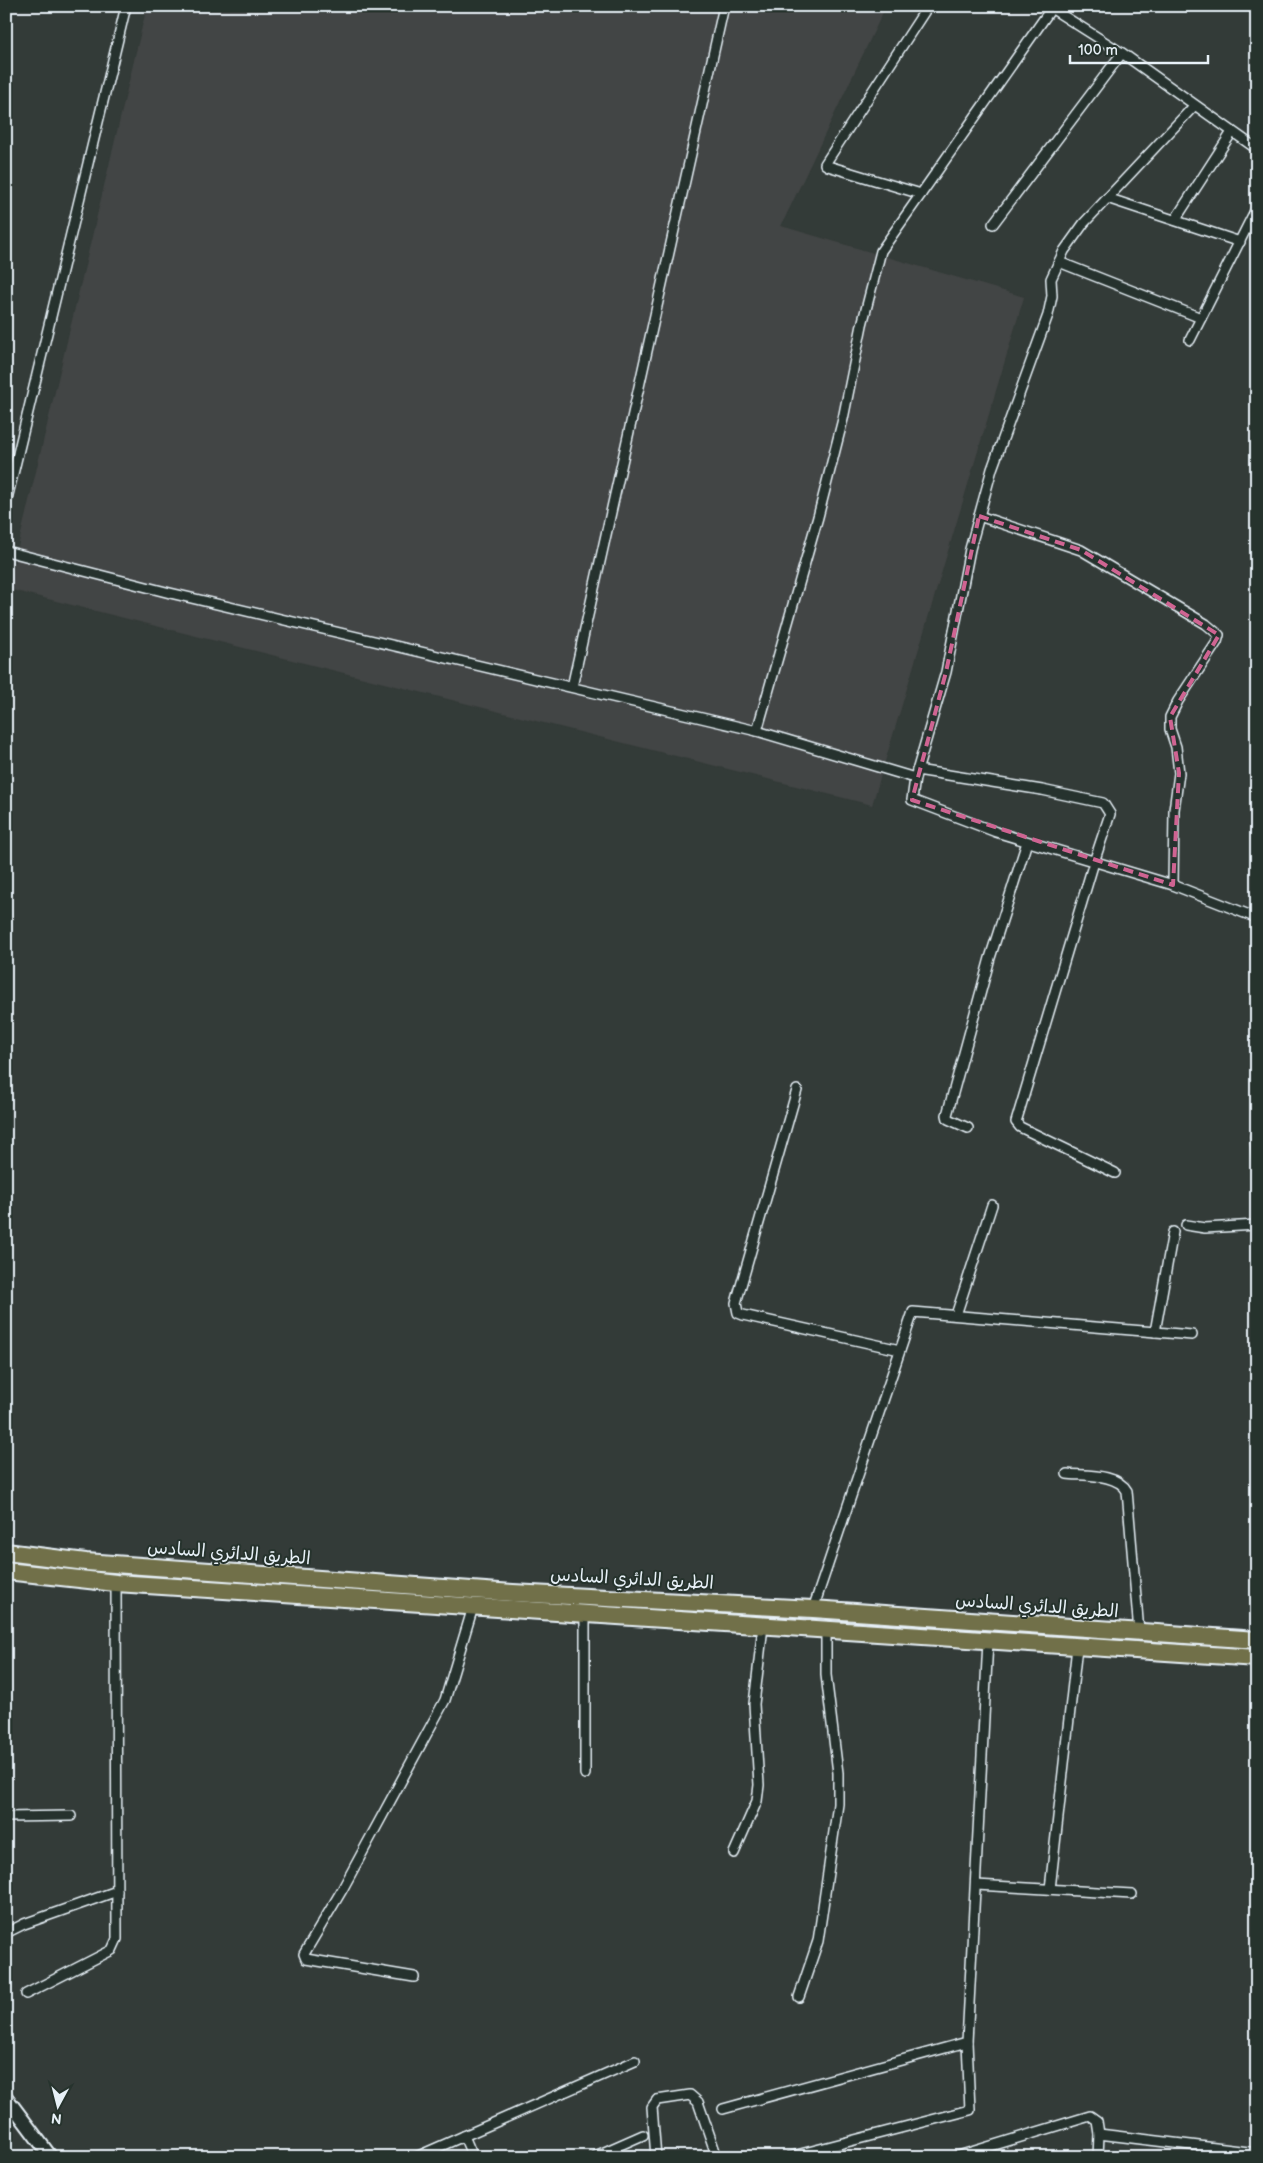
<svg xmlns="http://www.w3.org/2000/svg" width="1263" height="2163" font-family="'Balsamiq Sans','Playpen Sans Arabic',sans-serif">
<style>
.built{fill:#434545}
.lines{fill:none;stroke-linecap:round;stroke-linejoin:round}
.street-casing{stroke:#e8f1f8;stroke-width:12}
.secondary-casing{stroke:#e8f1f8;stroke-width:16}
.highway-casing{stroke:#e8f1f8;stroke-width:20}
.street{stroke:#26332d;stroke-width:9}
.secondary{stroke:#26332d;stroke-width:12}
.highway{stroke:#71704a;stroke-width:16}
.marked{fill:none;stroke:#cf6492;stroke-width:4;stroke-dasharray:10 6;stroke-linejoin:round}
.labels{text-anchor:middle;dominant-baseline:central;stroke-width:4;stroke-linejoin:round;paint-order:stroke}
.street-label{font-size:18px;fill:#e8f1f8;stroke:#26332d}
</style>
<rect width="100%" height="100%" fill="#333b38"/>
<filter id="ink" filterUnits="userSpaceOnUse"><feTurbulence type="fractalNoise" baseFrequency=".02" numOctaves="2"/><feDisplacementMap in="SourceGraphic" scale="10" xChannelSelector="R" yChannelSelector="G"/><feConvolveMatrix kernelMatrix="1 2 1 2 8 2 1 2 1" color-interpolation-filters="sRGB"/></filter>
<g filter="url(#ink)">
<path class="built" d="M147 6H886L781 226 1024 297 872 805 8 589Z"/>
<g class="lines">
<defs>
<g id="street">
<path d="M1051 8 1122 53 1257 149"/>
<path d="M1194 106 1084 223 1064 251 1051 279 1052 296 1048 315 992 469 970 549 946 672 915 778 912 800 996 832 1173 885 1257 918"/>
<path d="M921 194 828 166 825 164 928 6"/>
<path d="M1107 198 1240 242"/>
<path d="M1175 220 1232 132"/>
<path d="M993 224 1122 53"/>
<path d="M1059 262 1201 318"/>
<path d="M1190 340 1257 207"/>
<path d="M6 503 126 6"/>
<path d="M979 516 1081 550 1206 624 1219 635 1217 642 1178 701 1170 717V729L1176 747 1179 773 1174 810 1173 885"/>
<path d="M6 551 170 593 757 731 915 778"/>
<path d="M572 687 724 6"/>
<path d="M757 731 818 517 843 419 862 325 881 251 1053 6"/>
<path d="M917 770 1042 790 1103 803 1110 814 1094 862 1016 1122 1020 1127 1115 1173"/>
<path d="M797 1090 736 1303 738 1313 743 1315 900 1350"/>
<path d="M968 1128 948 1119 947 1115 990 958 1027 842"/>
<path d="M1255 1136 1257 1158"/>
<path d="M1186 1225 1205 1228 1257 1225"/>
<path d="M956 1315 992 1205"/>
<path d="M1155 1332 1173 1232"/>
<path d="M1067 1474C1085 1476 1117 1473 1127 1491L1139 1632"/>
<path d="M813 1609 913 1312 1192 1335"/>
<path d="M585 1774V1615"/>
<path d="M6 1817 71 1816"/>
<path d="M734 1853 757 1801 759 1785 754 1704 763 1626"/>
<path d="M976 1885 1132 1894"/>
<path d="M1050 1889 1077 1647"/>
<path d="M6 1933 24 1924 117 1891"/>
<path d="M414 1977 306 1959 304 1954 342 1890 445 1700 473 1607"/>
<path d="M26 1994 112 1950 117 1939 116 1583"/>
<path d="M799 1997 818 1941 838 1804V1773L826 1675V1630"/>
<path d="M723 2109 967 2042 988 1641"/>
<path d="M1099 2134 1257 2153"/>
<path d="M464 2136 473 2157"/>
<path d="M416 2157 635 2061"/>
<path d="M593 2157 643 2135"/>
<path d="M656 2157 652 2107 657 2100 690 2095 698 2102 717 2157"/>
<path d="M789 2157 970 2110 967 2042"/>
<path d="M955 2157 1090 2116 1097 2121 1099 2134 1098 2157"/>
</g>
<path id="secondary" d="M6 2097 51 2157"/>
<g id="highway">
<path d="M6 1552 86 1562 513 1593 813 1609 1257 1640"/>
<path d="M6 1571 116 1583 1257 1658"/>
</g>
</defs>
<use href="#street" class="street-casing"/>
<use href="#secondary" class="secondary-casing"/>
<use href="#highway" class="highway-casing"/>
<use href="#street" class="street"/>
<use href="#secondary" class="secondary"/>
<use href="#highway" class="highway"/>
</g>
</g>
<path class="marked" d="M979 516 1081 550 1219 635 1170 717 1179 773 1173 885 912 800 946 672Z"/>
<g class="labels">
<g class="street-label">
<text transform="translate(229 1553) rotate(4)">الطريق الدائري السادس</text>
<text transform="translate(632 1579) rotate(3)">الطريق الدائري السادس</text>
<text transform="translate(1037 1606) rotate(4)">الطريق الدائري السادس</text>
</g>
</g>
<rect width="1263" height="2163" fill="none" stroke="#26332d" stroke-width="25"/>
<rect x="12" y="12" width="1238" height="2138" fill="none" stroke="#e8f1f8" stroke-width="2" filter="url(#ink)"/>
<g transform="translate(58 2106) rotate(187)" stroke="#26332d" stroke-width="4" paint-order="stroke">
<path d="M0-4L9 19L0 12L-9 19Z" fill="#e8f1f8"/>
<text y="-8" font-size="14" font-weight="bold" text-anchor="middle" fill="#e8f1f8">N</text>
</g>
<path d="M1070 55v8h138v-8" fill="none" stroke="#e8f1f8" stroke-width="2.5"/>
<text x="1078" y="55" font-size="15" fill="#e8f1f8" stroke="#26332d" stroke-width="4" paint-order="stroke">100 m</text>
</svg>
